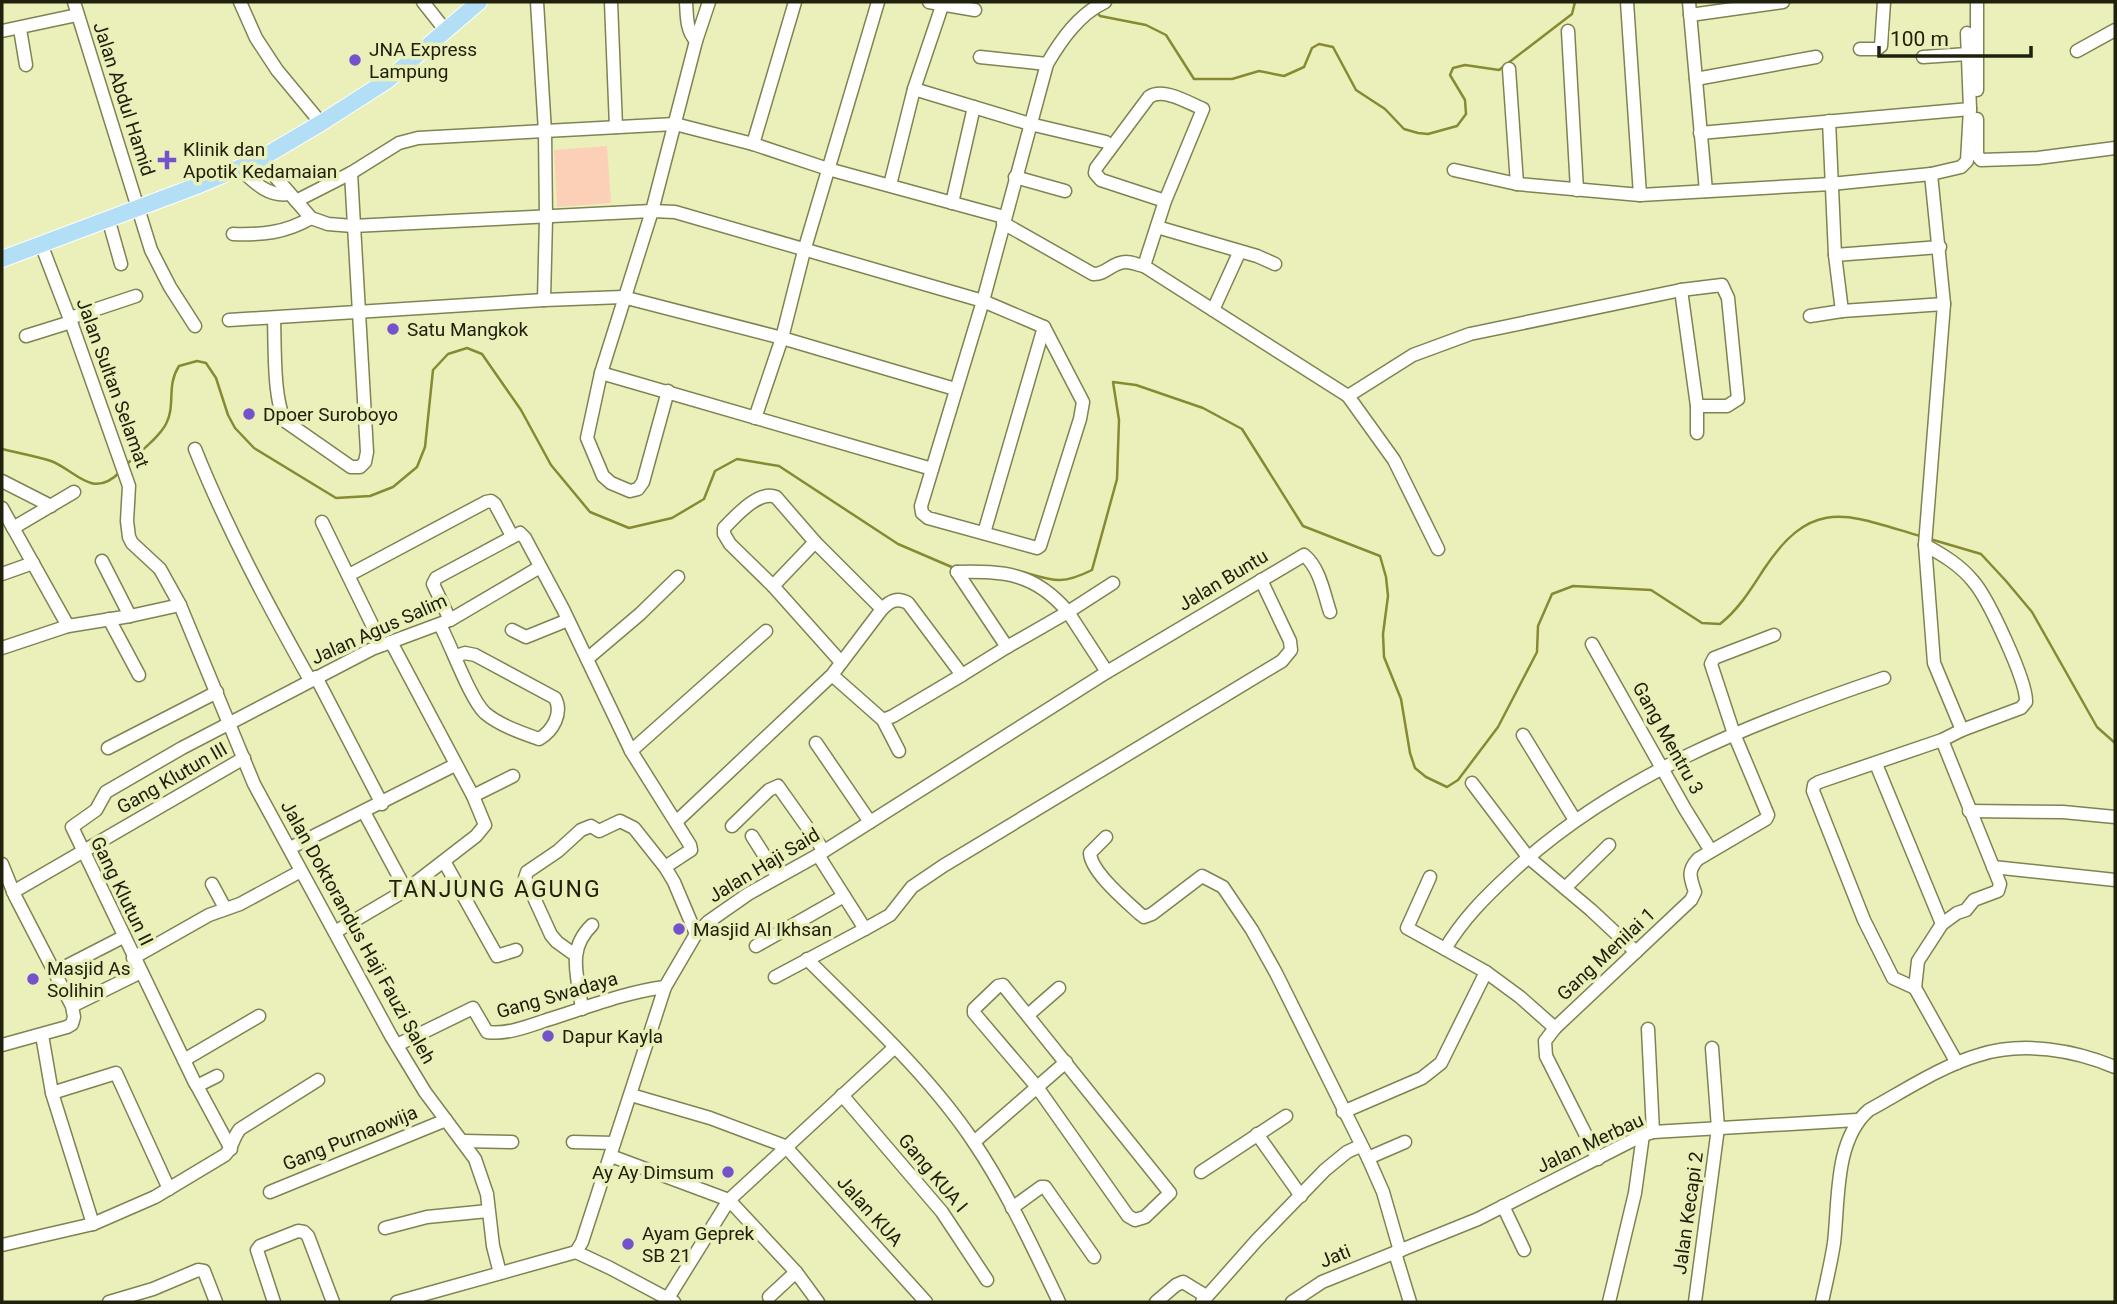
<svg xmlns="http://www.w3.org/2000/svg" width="2117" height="1304" font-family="Roboto,sans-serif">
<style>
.park{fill:#fcd0b7}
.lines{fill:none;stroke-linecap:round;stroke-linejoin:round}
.stream{stroke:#868a32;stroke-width:2.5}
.minor-casing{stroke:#7f8351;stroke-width:15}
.major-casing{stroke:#fff;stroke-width:18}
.minor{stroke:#fff;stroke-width:12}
.major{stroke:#b2dff5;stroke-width:16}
.poi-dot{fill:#7352cb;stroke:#ebf0ba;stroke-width:2.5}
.labels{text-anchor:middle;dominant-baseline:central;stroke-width:7;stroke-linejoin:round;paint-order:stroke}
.poi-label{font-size:19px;fill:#20210c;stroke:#ebf0ba;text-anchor:start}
.street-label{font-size:19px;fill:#20210c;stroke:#ebf0ba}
.quarter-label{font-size:23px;letter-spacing:2px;fill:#20210c;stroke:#ebf0ba}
</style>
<rect width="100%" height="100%" fill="#ebf0ba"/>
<path class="park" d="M607 146 611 203 557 207 554 150Z"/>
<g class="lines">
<g class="stream">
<path d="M1096 11 1100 16 1146 25 1166 35 1194 79H1232L1259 71 1284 76 1304 67 1312 48 1319 44 1333 47 1356 90 1385 109 1404 129 1418 133 1428 134 1457 126 1466 114 1465 100 1450 75 1453 68 1465 65 1499 70 1572 14 1575 2"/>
<path d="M2 449C18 453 35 456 51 461 77 471 92 500 120 472"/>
<path d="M127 464C139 452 158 439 166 424 176 405 166 386 179 366L197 361 206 363 216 378 228 415 235 428 254 448 336 498 370 496 393 487 417 467 425 447 433 370 448 354 467 348 482 354 521 410 551 465 590 512 629 528 672 518 704 499 715 471 737 459 779 466 898 544 954 568"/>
<path d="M1930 539 1981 554 2006 581 2032 612 2097 727 2115 743"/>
<path d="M1023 572C1054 581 1062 585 1092 570L1117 479 1119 420 1113 382 1136 385 1203 408 1242 429 1303 526 1380 556 1386 577 1388 596 1383 634 1384 657 1401 699 1410 753 1415 768 1426 777 1447 787 1458 780 1498 727 1537 652 1538 626 1552 594 1573 586 1651 590 1702 623 1720 624C1739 609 1751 589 1764 569 1813 495 1848 515 1920 536"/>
</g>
<defs>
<g id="minor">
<path d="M74 2 151 250 170 287 195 326"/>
<path d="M240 2 256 38 277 70 321 123"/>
<path d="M423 2 446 31"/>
<path d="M537 2 545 132 546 218 544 300"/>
<path d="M611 2 616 127"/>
<path d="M686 2C687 16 686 30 696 41"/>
<path d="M1627 2 1640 195"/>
<path d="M1689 2 1706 191"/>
<path d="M1977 2V90"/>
<path d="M940 4 975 10"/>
<path d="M1690 15 1783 2"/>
<path d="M20 29 26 65"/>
<path d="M2 31 77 15"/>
<path d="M1568 31 1577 190"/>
<path d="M1860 49H1877L1881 46 1884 2"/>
<path d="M2077 51 2115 30"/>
<path d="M980 57 1047 64"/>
<path d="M1923 57 1968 54"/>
<path d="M1509 69 1517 184"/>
<path d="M1696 79 1816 57"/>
<path d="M914 89 1030 124 1106 142"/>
<path d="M1977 119V155L1981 160 2038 158 2115 148"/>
<path d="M1829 121 1835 255 1842 311"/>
<path d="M1700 133 1970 109"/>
<path d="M753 144 795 2"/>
<path d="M260 159 311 218 328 224 353 226 652 211 675 212 983 301 1044 327 1083 402 1080 419 1040 546 1037 548 928 518 922 513 921 506 983 301 1047 64C1061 40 1079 14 1105 2"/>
<path d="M239 168C254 182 268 197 289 194"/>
<path d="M1454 170 1517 184 1640 195 1831 184 1931 174 1961 167 1967 161 1970 109 1967 33"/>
<path d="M1931 174 1944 304 1925 545 1934 663 1962 730"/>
<path d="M1015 177 1065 191"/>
<path d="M890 185 914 89 941 9 940 4 929 2"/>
<path d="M296 201 351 173 399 143 418 138 675 124 753 144 828 169 1004 217"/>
<path d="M1165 201 1101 180 1095 173 1096 168 1149 97C1163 87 1189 103 1203 109L1165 201 1144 266 1348 396 1413 355 1470 334 1681 290 1722 285 1728 298 1738 399 1727 406H1697"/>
<path d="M952 203 974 107"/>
<path d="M108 218 121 264"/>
<path d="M1003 223 1093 274C1106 275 1112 262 1126 262 1132 262 1138 265 1144 266"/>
<path d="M1157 227 1257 256 1275 264"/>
<path d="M233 234C262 235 285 233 311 218"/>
<path d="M41 244 71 322 129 486 127 521 129 537 132 543 160 569 180 605 254 784 391 1036 425 1092 475 1159 487 1194 493 1246 500 1273"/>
<path d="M1835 255 1940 247"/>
<path d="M1681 290 1697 406V433"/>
<path d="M1213 310 1239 253"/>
<path d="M1810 316 1842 311 1944 304"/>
<path d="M70 318 136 296"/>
<path d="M274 318C275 344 273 398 285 421L351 467H360L365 462 367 452 351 173"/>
<path d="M229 320 544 300 623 297 782 338 955 389"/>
<path d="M26 336 71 322"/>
<path d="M601 373 932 469"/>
<path d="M668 391 643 482 638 489 630 491 611 483 603 476 587 438 601 373 652 211 696 41 709 2"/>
<path d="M1348 396 1394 460 1438 549"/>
<path d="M755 418 782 338 804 251 878 2"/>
<path d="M195 449C227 529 268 605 310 680"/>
<path d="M2 481 51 506"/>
<path d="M2 508 68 626"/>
<path d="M322 522 382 645"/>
<path d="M13 528 74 492"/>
<path d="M984 533 1044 327"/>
<path d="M1925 545C1943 555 1960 565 1973 581 1988 598 2027 681 2026 702L2021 708 1962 730 1942 740 1819 782 1814 785 1813 791 1864 920 1893 978 1915 988 1918 961 1942 924 1957 913 1966 910 1974 900 1998 891 2000 884 1942 740"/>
<path d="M102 561 130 616"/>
<path d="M957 572C1005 571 1035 573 1068 612L1007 647"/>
<path d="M957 572 1007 647 962 675"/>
<path d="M2 574 33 563"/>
<path d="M349 575 486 502 491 501 495 504 512 536"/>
<path d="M773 586 815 542"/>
<path d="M109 619 139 675"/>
<path d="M450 620 433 584 436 578 520 533 525 538 563 609 631 751"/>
<path d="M440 625C451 645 470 699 485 713 499 725 522 733 539 739 553 731 563 713 555 698L475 655 465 653 456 656"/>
<path d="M512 630 526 637 568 620"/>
<path d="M1592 644 1685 809 1711 851"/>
<path d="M2 648 68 626 130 616 180 605"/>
<path d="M587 659 640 614 678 577"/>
<path d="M840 661 773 586 730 544 724 534V528C736 516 758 490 776 497L815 542 882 609"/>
<path d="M1107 672 1068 612 1113 583"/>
<path d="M316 677 382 804"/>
<path d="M883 720 899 751"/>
<path d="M1523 735 1575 820"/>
<path d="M816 743 870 822"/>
<path d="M108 748 217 692"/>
<path d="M1876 764 1942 924"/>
<path d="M1472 783 1528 857 1591 910 1636 952"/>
<path d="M473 796 513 776"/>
<path d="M1969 811 2063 812 2115 817"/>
<path d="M364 812 406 890"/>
<path d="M677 821 832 675 882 609C890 601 897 597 908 603L962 675 893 716 883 720 832 675"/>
<path d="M732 826 769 790 778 786 824 851"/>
<path d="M752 836 778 877"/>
<path d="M1106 837 1090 853C1091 872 1126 901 1140 914L1144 917 1152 914 1202 876 1223 887 1252 930 1276 973 1368 1158 1383 1192 1400 1251"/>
<path d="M290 848 455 765"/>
<path d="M445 863 497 956 516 950"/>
<path d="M2 864 15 896 72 1006 74 1017 72 1024 67 1027 2 1045"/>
<path d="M1993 867 2115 880"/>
<path d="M1430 877 1407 928 1445 949"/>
<path d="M212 884 225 908"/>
<path d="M1565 888 1609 845"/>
<path d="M13 892 244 758"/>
<path d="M865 929 890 915 912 887 943 866 1282 661 1291 650 1290 641 1261 580"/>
<path d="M335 932 406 890 476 836 485 825 473 796 391 642"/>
<path d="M696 934 674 882 665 867 691 850 690 845 631 751 766 631"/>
<path d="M756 946 844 896"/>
<path d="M575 955 557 942 551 935 525 878 527 872 558 851 581 830 591 826 599 831 620 821 634 828 665 867"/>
<path d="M133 958 209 915 240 904 301 871"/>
<path d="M807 959C865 1017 928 1074 973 1141 1007 1191 1033 1248 1059 1302"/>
<path d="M55 972 123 937"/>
<path d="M1486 972 1520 997 1555 1028"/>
<path d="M775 977 865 929 818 855"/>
<path d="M1003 985 1170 1193 1145 1217 1135 1220 1128 1216 1037 1087 974 1013V1009L998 986Z"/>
<path d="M1915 988 1957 1063"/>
<path d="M72 1006 141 972"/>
<path d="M582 1009C578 976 566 950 592 925"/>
<path d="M1028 1015 1059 988"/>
<path d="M1648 1029 1653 1132"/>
<path d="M42 1035 52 1093 93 1224"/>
<path d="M397 1045 473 1008 487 1032C508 1035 531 1025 550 1019 588 1007 626 992 665 987"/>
<path d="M184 1060 259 1016"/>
<path d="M217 1076 197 1086 195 1083 72 827 96 810 106 792 182 748 372 649 450 620 540 567"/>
<path d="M197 1086 231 1149"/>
<path d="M52 1093 116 1073 169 1189"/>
<path d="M631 1095 710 1118 785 1146 926 1302"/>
<path d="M842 1095 942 1212 987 1280"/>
<path d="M1343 1112 1422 1078 1441 1063 1486 972 1445 949C1463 919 1485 897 1511 873 1615 776 1751 723 1884 678"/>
<path d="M1257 1134 1301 1196"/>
<path d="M464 1141 512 1142"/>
<path d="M573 1142 614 1143"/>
<path d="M974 1142 1066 1062"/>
<path d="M611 1156 729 1200 796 1272"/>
<path d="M1368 1158 1405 1142"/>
<path d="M1598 1159 1546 1056 1545 1041 1555 1028 1691 900 1695 892C1690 877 1687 871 1698 859L1766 819 1768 815 1734 734 1711 664 1714 658 1774 635"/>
<path d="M1201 1172 1286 1116"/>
<path d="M270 1192 446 1120"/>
<path d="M1503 1206 1524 1250"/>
<path d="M1012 1208 1041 1187H1045L1094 1257"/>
<path d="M385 1228 427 1217 488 1211"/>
<path d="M2 1245 93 1224 155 1197 225 1155C233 1147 233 1137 240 1129L318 1080"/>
<path d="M576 1252 610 1268 674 1302"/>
<path d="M1395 1253 1410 1302"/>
<path d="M769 1297 796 1272 818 1302"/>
<path d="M668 1298 729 1200 895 1047"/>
<path d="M109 1302 153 1289 198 1270 204 1271 216 1302"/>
<path d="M274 1302 257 1250 260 1246 298 1231 304 1232 308 1236 333 1302"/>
<path d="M397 1302 576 1252 582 1242 665 987 696 934 708 922 748 894 818 855 1107 672 1304 555C1320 568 1324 594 1330 612"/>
<path d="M1156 1302 1176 1285 1183 1282 1206 1296"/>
<path d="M1202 1302 1257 1240 1325 1170 1347 1152 1360 1146"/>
<path d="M1292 1302 1322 1282 1478 1219 1643 1135 1653 1132 1857 1120"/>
<path d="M1609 1302 1635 1193 1643 1135"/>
<path d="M1695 1302 1718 1128 1712 1048"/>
<path d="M1822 1302C1826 1283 1831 1263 1834 1243 1839 1201 1834 1140 1869 1110 1904 1091 1941 1066 1979 1055 2023 1041 2074 1050 2115 1067"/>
</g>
<path id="major" d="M2 259 199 185 260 159 321 123 388 80 479 2"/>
</defs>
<use href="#minor" class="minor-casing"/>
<use href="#major" class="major-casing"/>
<use href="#minor" class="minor"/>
<use href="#major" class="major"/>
</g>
<g class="poi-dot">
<circle cx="355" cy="60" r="7"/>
<path d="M163.5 149.5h7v7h7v7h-7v7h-7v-7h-7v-7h7z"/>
<circle cx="393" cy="329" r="7"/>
<circle cx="249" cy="414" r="7"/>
<circle cx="679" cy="929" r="7"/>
<circle cx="33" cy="979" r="7"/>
<circle cx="548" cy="1036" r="7"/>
<circle cx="728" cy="1172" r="7"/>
<circle cx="628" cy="1244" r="7"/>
</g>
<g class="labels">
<g class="poi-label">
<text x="369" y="49">JNA Express<tspan x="369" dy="22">Lampung</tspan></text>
<text x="183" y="149">Klinik dan<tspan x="183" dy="22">Apotik Kedamaian</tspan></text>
<text x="407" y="329">Satu Mangkok</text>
<text x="263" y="414">Dpoer Suroboyo</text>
<text x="693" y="929">Masjid Al Ikhsan</text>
<text x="47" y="968">Masjid As<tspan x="47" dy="22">Solihin</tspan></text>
<text x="562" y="1036">Dapur Kayla</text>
<text x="714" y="1172" text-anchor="end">Ay Ay Dimsum</text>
<text x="642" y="1233">Ayam Geprek<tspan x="642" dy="22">SB 21</tspan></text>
</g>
<g class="street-label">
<text transform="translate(124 99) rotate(72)">Jalan Abdul Hamid</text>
<text transform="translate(113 383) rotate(70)">Jalan Sultan Selamat</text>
<text transform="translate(1223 580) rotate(-31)">Jalan Buntu</text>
<text transform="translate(379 629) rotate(-24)">Jalan Agus Salim</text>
<text transform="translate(1668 738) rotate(61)">Gang Mentru 3</text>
<text transform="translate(172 778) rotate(-30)">Gang Klutun III</text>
<text transform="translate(764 865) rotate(-31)">Jalan Haji Said</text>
<text transform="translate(122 891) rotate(64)">Gang Klutun II</text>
<text transform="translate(358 932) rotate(61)">Jalan Doktorandus Haji Fauzi Saleh</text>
<text transform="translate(1606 954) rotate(-43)">Gang Menilai 1</text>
<text transform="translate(557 995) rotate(-16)">Gang Swadaya</text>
<text transform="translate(350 1138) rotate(-22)">Gang Purnaowija</text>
<text transform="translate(1590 1143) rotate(-25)">Jalan Merbau</text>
<text transform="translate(933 1173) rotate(50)">Gang KUA I</text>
<text transform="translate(870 1211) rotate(48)">Jalan KUA</text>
<text transform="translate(1688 1213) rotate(-82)">Jalan Kecapi 2</text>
<text transform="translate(1335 1256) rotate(-22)">Jati</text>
</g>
<g class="quarter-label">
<text x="495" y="889">TANJUNG AGUNG</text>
</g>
</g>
<rect width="2117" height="1304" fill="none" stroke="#20210c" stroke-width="7"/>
<path d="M1879 46v10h152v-10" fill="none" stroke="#20210c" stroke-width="3.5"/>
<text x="1890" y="46" font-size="21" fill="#20210c" stroke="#ebf0ba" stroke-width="5" paint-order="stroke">100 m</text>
</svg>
